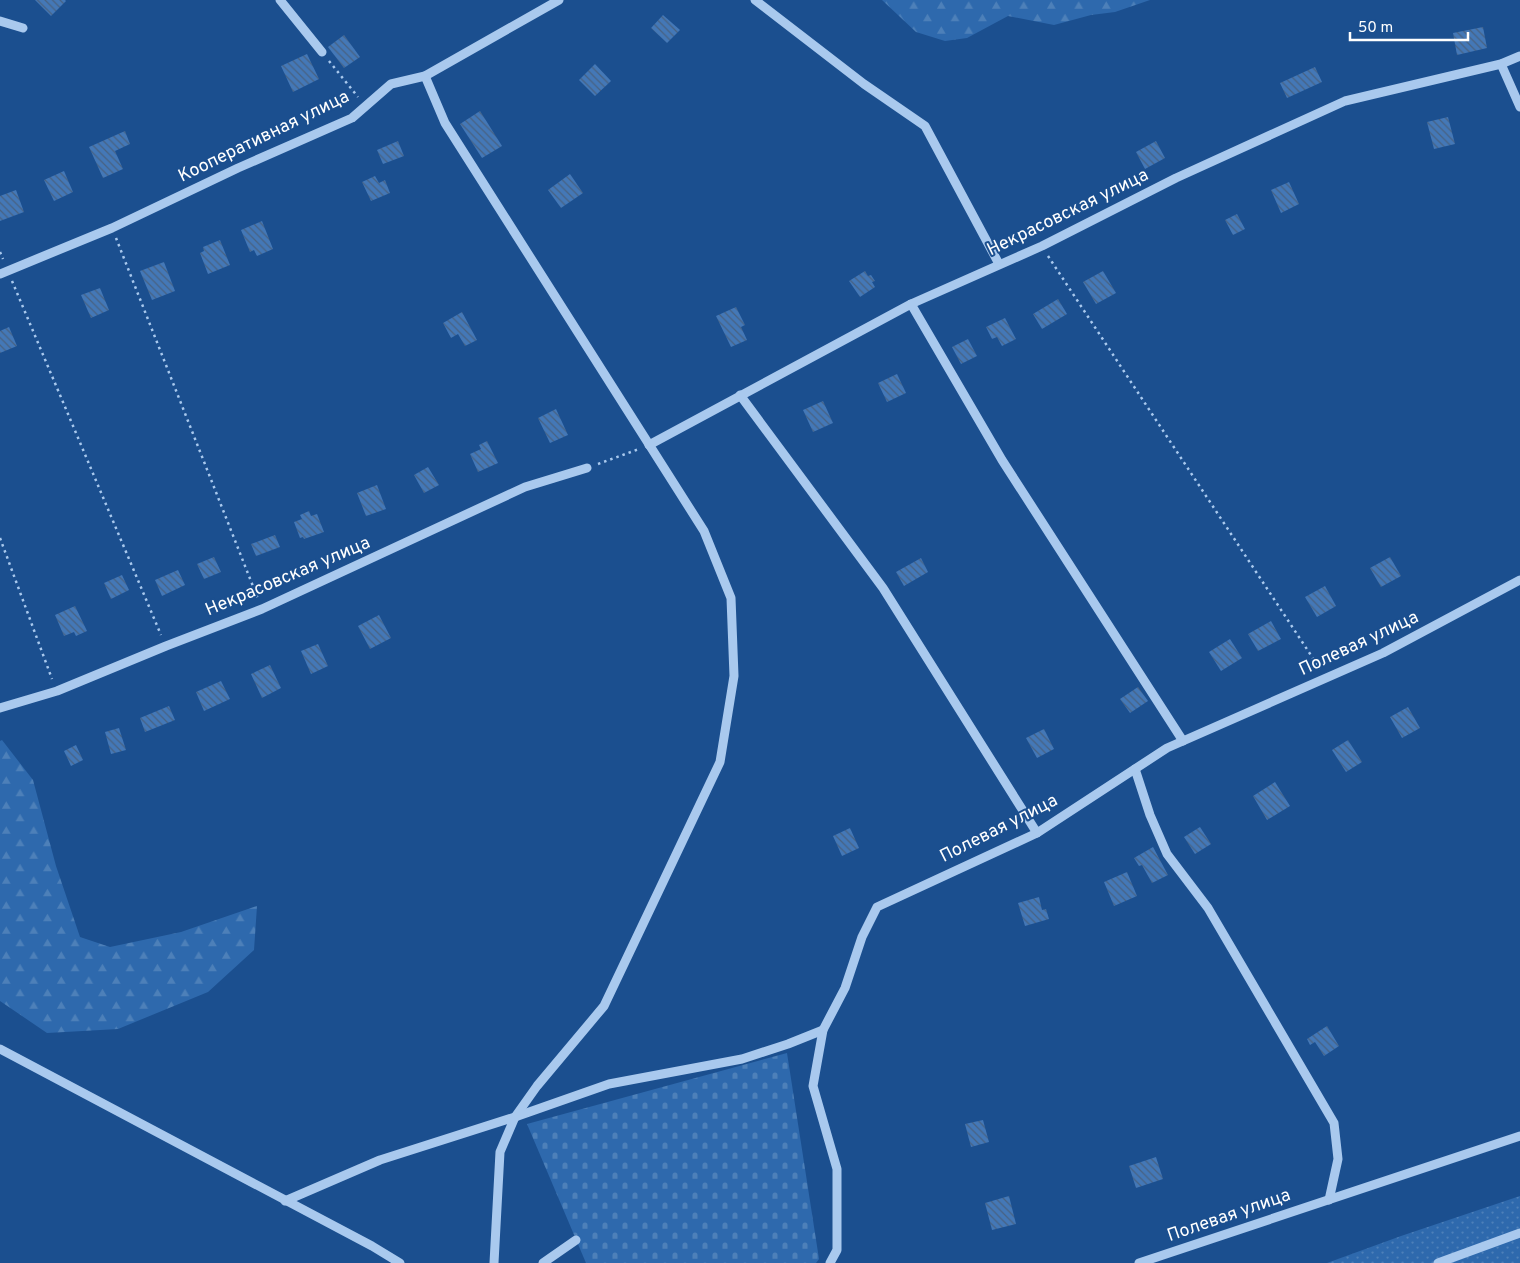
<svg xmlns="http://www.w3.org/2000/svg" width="1520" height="1263" font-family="Overpass,sans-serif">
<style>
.grass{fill:url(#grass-dots)}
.forest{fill:url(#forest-firs)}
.cemetery{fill:url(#cemetery-stones)}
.building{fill:url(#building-back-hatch)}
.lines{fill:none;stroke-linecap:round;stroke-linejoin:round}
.path{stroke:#a9c9ee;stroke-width:2.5;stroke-dasharray:2.5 4;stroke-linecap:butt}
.minor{stroke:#a9c9ee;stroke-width:9}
.labels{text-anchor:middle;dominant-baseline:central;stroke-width:4;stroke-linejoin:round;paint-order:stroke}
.street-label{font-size:18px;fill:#fff;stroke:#1b4f8f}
</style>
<defs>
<pattern id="grass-dots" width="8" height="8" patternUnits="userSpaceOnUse" patternTransform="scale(1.25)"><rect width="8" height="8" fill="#2e69ad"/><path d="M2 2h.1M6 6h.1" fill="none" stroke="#4d80b9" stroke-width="1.8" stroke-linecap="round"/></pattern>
<pattern id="forest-firs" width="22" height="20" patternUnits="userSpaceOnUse" patternTransform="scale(1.25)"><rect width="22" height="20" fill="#2e69ad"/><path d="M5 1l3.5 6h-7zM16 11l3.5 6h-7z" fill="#4d80b9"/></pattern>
<pattern id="cemetery-stones" width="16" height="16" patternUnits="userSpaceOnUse" patternTransform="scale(1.25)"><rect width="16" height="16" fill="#2e69ad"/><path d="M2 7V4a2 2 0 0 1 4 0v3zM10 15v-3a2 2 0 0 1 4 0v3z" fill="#4d80b9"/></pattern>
<pattern id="building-back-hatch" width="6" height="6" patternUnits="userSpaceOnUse" patternTransform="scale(1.25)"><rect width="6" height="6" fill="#4478b7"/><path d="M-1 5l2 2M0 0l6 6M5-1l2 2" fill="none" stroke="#486282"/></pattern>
</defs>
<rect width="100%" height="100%" fill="#1b4f8f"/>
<path class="grass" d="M1520 1196V1263H1327L1401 1236Z"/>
<g class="forest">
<path d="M882 0H1150L1115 12 1091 15 1054 25 1008 16 967 38 945 41 916 32Z"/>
<path d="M2 740 33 780 56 866 80 937 110 947 181 932 257 906 254 950 208 992 118 1029 47 1033 0 1001V741Z"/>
</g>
<path class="cemetery" d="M787 1053 819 1259 816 1263H586L527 1124Z"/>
<g class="building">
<path d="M35 0H65L66 1 51 16Z"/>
<path d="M663 15 680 30 667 43 651 28Z"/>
<path d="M1483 27 1487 48 1457 55 1453 33Z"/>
<path d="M344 35 360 57 344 68 328 47Z"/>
<path d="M307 54 319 79 293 92 281 66Z"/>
<path d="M595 64 611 81 595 96 579 80Z"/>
<path d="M1315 67 1322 82 1287 98 1280 83Z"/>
<path d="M480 111 502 146 482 158 460 124Z"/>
<path d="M1448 117 1455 144 1434 149 1427 122Z"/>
<path d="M125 131 130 144 115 151 123 169 103 178 89 147Z"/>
<path d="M398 141 404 156 383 164 377 150Z"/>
<path d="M1156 141 1165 158 1145 169 1136 152Z"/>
<path d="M64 171 73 192 54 201 44 180Z"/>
<path d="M570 174 583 193 561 208 548 190Z"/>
<path d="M375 176 379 183 385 180 390 193 371 201 362 182Z"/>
<path d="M1289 182 1299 204 1281 213 1271 190Z"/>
<path d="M16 190 24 212 0 221V196Z"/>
<path d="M1237 214 1245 229 1233 235 1225 220Z"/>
<path d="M262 221 273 249 257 256 254 250 250 252 241 230Z"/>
<path d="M220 240 230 265 208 274 200 253 204 251 203 247Z"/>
<path d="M164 262 175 291 152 300 140 271Z"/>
<path d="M865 271 868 276 871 275 875 281 872 282 875 287 860 297 849 281Z"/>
<path d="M1103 271 1116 293 1096 304 1083 282Z"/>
<path d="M100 288 109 310 91 318 81 295Z"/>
<path d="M1058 299 1067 314 1042 329 1033 314Z"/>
<path d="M736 307 745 325 741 327 747 340 731 347 716 316Z"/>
<path d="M462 312 477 340 465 346 458 334 451 338 443 323Z"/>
<path d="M1005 318 1016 339 1002 346 997 337 992 339 986 327Z"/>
<path d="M9 327 17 346 0 353V331Z"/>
<path d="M968 339 977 356 961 364 952 347Z"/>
<path d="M897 374 906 393 887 402 878 383Z"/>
<path d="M823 401 833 423 813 432 803 410Z"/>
<path d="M556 409 568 435 550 443 538 418Z"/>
<path d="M487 441 498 463 478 472 470 454 481 449 479 445Z"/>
<path d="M428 467 439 485 424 493 414 475Z"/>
<path d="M377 485 386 509 366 516 357 493Z"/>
<path d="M309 511 311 516 317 514 324 532 304 539 303 537 300 538 294 522 302 519 300 515Z"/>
<path d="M275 535 280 547 256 556 251 544Z"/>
<path d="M214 557 221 572 204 579 197 564Z"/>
<path d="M1390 557 1401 576 1381 587 1370 568Z"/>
<path d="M921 558 928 572 904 586 896 572Z"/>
<path d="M178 570 185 585 162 596 155 580Z"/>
<path d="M122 575 129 590 111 599 104 583Z"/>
<path d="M1325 586 1336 606 1317 617 1305 597Z"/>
<path d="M75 606 87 631 76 636 74 632 64 636 55 615Z"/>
<path d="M379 615 391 638 370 649 358 626Z"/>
<path d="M1271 621 1281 639 1258 651 1248 634Z"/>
<path d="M1230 639 1242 658 1221 671 1209 652Z"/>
<path d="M318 644 328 666 311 674 301 651Z"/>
<path d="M270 665 281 688 262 698 251 674Z"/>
<path d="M221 681 230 699 204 711 196 692Z"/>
<path d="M1138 687 1148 701 1130 713 1120 699Z"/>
<path d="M169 706 175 720 145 732 140 718Z"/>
<path d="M1408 707 1420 728 1402 738 1390 717Z"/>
<path d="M119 728 126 750 111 754 105 732Z"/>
<path d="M1044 729 1054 749 1037 758 1026 738Z"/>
<path d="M1348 740 1362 762 1346 772 1332 750Z"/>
<path d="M76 745 83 760 71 766 64 751Z"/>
<path d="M1275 782 1290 806 1267 820 1253 796Z"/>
<path d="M1200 827 1211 844 1195 854 1184 837Z"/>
<path d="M850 828 859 848 842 856 833 836Z"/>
<path d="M1153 847 1168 875 1152 883 1142 865 1139 866 1134 858Z"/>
<path d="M1127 872 1137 896 1114 906 1104 882Z"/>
<path d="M1039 897 1042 910 1046 909 1049 919 1025 926 1018 903Z"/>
<path d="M1327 1026 1339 1046 1324 1056 1315 1042 1310 1045 1307 1039Z"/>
<path d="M983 1120 989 1142 971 1147 965 1124Z"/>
<path d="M1156 1157 1163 1179 1136 1188 1129 1166Z"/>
<path d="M1009 1196 1016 1224 992 1230 985 1203Z"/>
</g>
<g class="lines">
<g class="path">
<path d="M329 61 358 97"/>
<path d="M116 238 258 599"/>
<path d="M0 252 3 259"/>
<path d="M1048 256 1320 669"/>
<path d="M12 281 161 635"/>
<path d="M598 464 639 449"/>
<path d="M0 538 52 679"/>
</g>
<g class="minor">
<path d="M280 0 322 52"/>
<path d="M755 0 864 84 925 126 999 264"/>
<path d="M0 21 23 28"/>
<path d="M1501 64 1520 107"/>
<path d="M425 76 445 123 704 531 731 598 734 676 720 762 604 1006 537 1086 515 1117 500 1152 494 1263"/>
<path d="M0 274 112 228 238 168 352 118 391 84 425 76 559 0"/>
<path d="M911 304 1002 460 1183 741"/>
<path d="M740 395 883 588 1037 833"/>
<path d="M649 445 911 304 1042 246 1176 178 1345 101 1501 64 1520 56"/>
<path d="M0 708 57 691 166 646 262 609 525 487 587 468"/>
<path d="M1135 769 1150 815 1167 854 1208 908 1334 1123 1338 1159 1329 1200"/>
<path d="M0 1049 372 1246 400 1263"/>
<path d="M285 1201 380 1160 515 1117 609 1084 742 1059 788 1044 823 1030"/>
<path d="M543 1263 576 1240"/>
<path d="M830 1263 837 1250V1169L813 1086 823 1030 845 988 862 937 877 907 1037 833 1167 748 1383 653 1520 580"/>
<path d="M1139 1263 1520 1136"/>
<path d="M1438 1263 1520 1233"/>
</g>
</g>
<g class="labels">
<g class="street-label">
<text transform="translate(264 137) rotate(-26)">Кооперативная улица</text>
<text transform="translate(1068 213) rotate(-26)">Некрасовская улица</text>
<text transform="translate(288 577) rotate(-23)">Некрасовская улица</text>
<text transform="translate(1359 644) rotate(-25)">Полевая улица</text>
<text transform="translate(999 829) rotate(-27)">Полевая улица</text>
<text transform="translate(1229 1216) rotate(-19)">Полевая улица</text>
</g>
</g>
<path d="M1350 32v8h118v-8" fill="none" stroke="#ffffff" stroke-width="2.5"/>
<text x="1358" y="32" font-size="15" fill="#ffffff" stroke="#1b4f8f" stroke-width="4" paint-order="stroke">50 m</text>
</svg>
